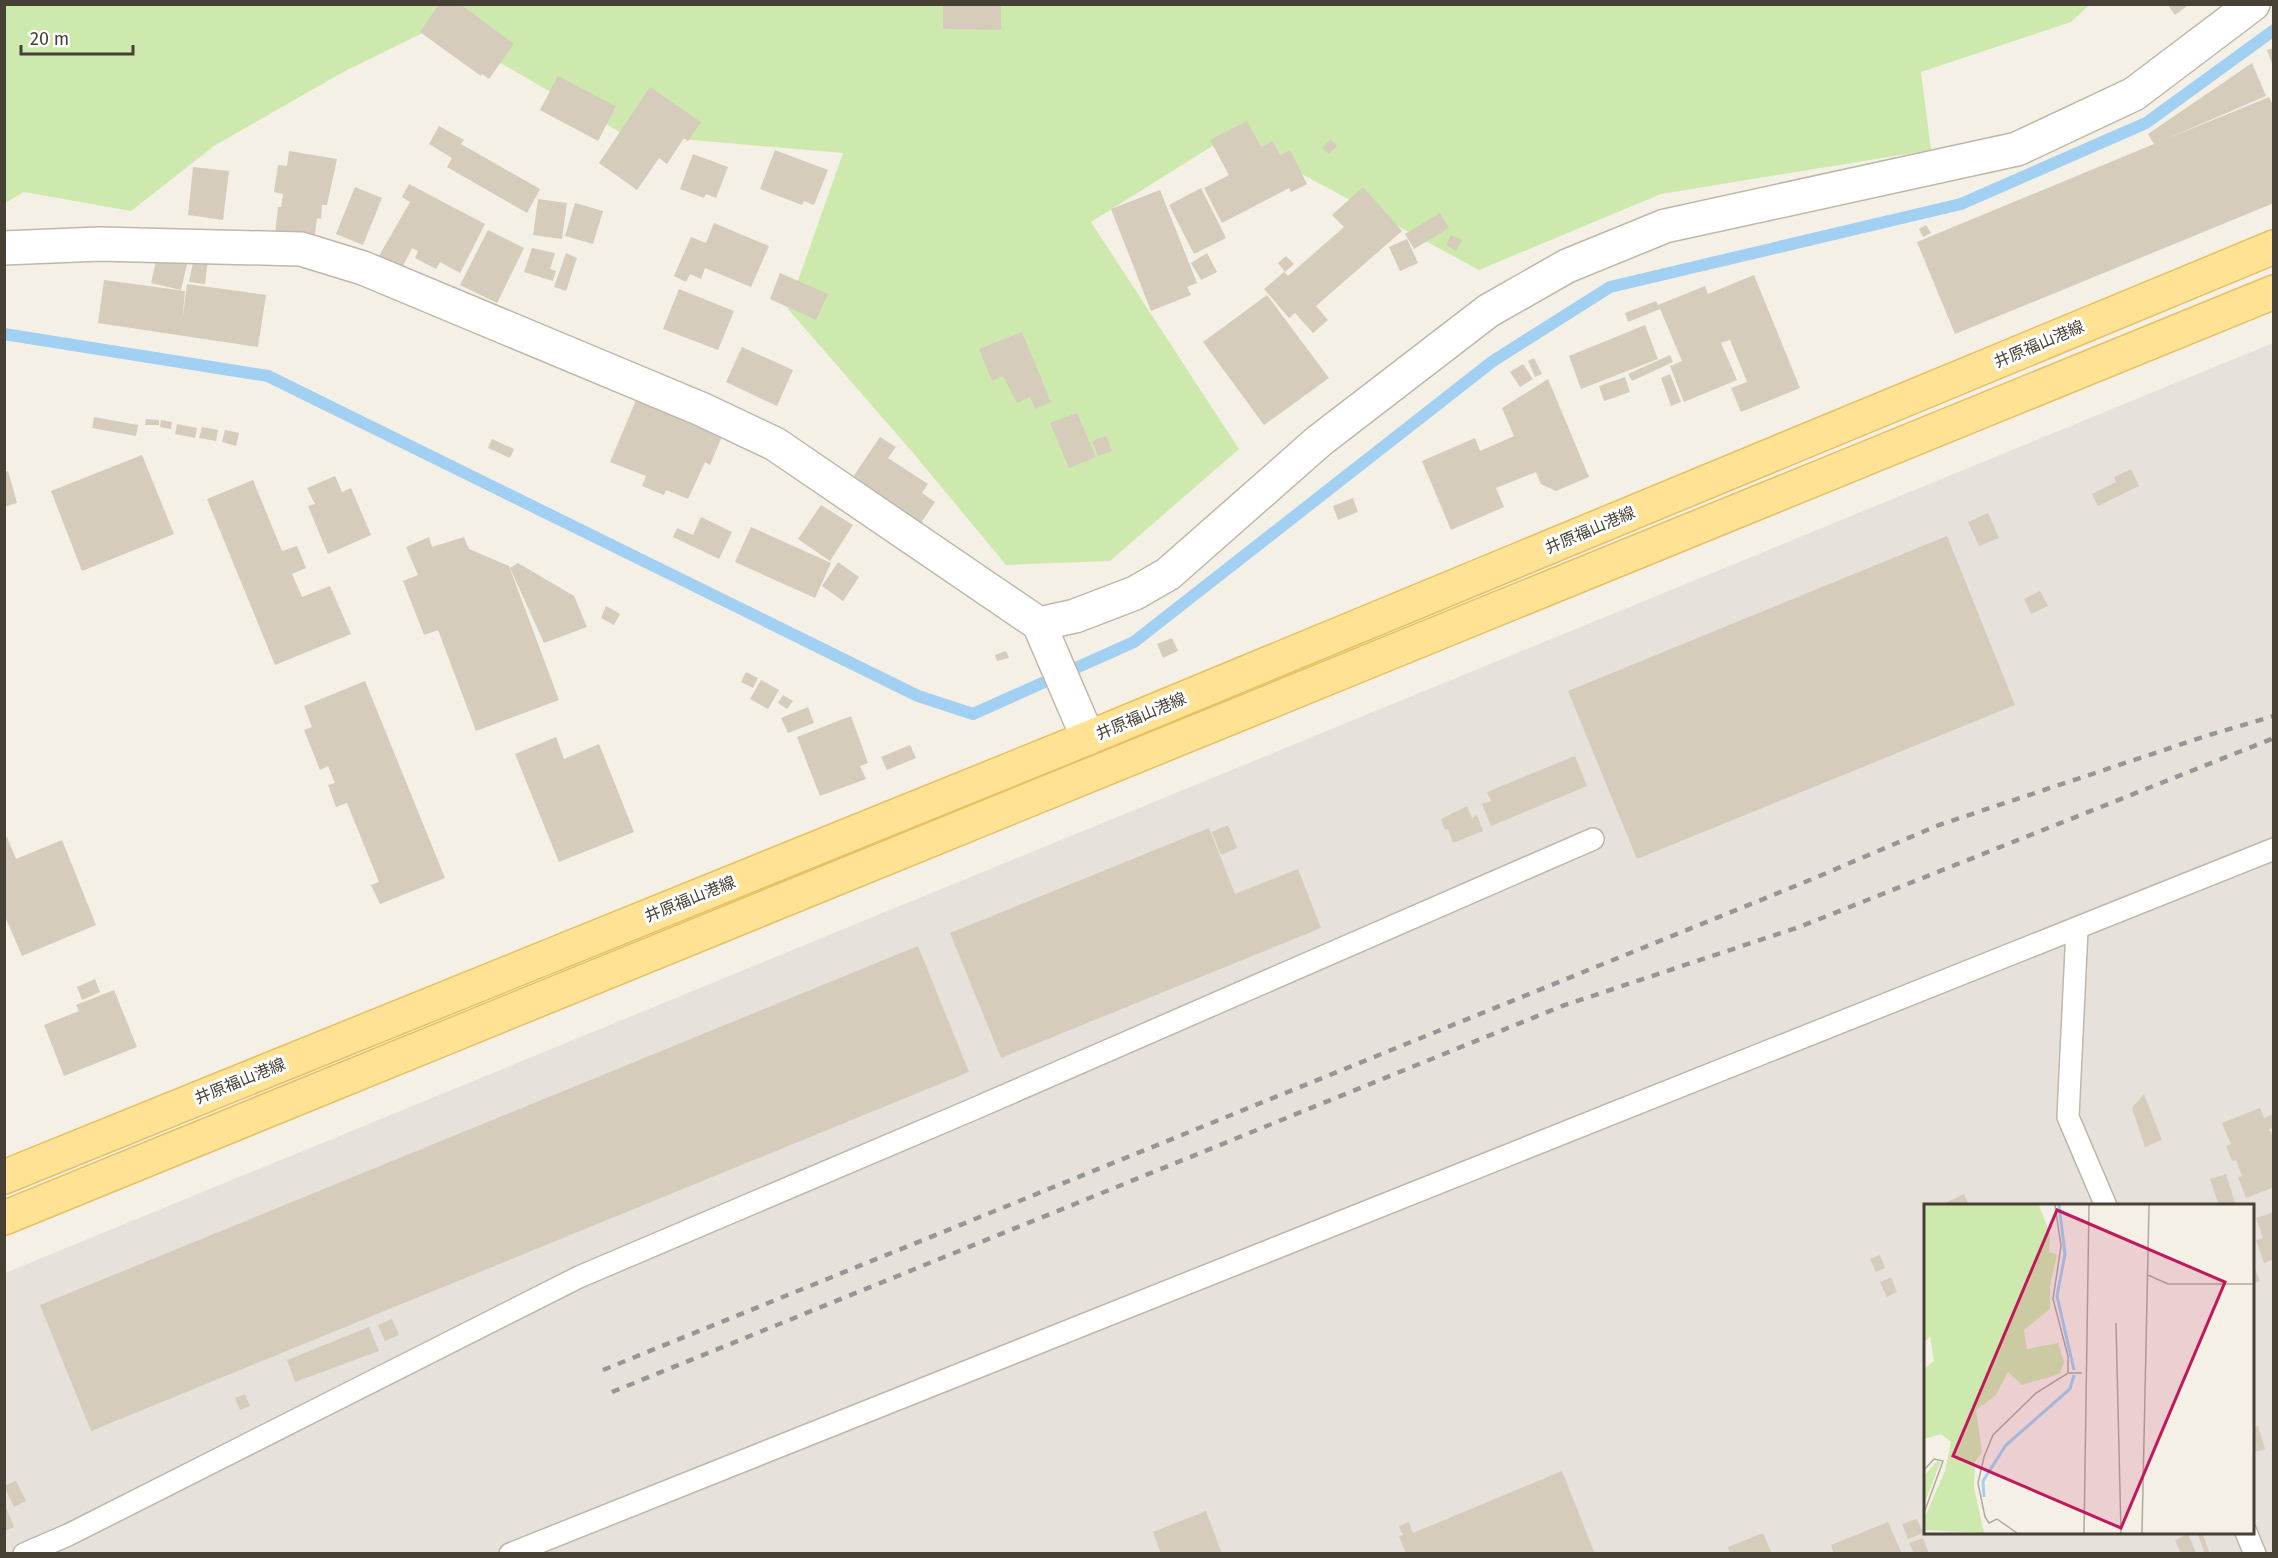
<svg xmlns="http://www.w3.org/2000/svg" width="2278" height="1558" font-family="'Fira Sans','Noto Sans JP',sans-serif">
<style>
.industrial{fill:#e6e1db;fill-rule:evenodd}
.green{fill:#cee9ae}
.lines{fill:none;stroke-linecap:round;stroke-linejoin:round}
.stream{stroke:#a1d0f2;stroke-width:12}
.building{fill:#d5ccbc}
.service-casing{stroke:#bfb8a9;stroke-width:24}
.minor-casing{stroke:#bfb8a9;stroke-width:36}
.primary-casing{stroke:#e6c062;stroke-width:36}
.service{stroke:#fff;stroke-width:21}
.minor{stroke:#fff;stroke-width:33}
.primary{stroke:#ffe294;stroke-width:33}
.rail{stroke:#969696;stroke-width:4.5;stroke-dasharray:8 8;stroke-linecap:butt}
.labels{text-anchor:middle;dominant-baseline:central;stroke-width:6;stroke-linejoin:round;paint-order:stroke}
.street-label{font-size:16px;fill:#474035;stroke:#fff}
.inset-river{fill:none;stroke:#a1d0f2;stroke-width:3}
.inset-road{fill:none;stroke:#afaa9f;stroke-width:1.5}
.view{fill:#c2185b;fill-opacity:0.15;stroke:#c2185b;stroke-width:3}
.inset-edge{fill:none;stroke:#474035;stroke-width:3}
</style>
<rect width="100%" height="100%" fill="#f4f0e6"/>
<path class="industrial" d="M2273 343V1553L5 1554V1273ZM1926 1206H2252V1532H1926Z"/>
<path class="green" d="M5 5H2089L2071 22 1921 72 1931 150 1661 194 1479 270 1230 135 1091 222 1239 449 1110 561 1006 565 914 454 788 309 843 153 623 134 437 26 345 71 214 146 131 211 24 192 5 203Z"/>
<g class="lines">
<path class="stream" d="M4 334 268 376 918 696 973 714 1134 642 1493 361 1610 287 1961 204 2146 123 2274 30"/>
</g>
<g class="building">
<path d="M439 4H460L514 44 489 79 482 74 481 76 420 32Z"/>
<path d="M943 4H1001V30L943 29Z"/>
<path d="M2167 4H2190L2175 15Z"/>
<path d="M2274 48V66H2273L2267 50Z"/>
<path d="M2252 63 2266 96 2164 140 2269 97 2274 107V203L1955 334 1917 242 2154 144 2148 134Z"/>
<path d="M558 76 616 106 598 141 540 110Z"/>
<path d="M650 87 701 122 688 141 684 138 667 164 659 158 637 190 599 163Z"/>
<path d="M1247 121 1261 147 1273 141 1280 155 1290 150 1307 184 1291 192 1289 188 1222 223 1204 188 1229 175 1210 140Z"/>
<path d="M439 126 464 140 461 144 540 189 527 213 447 167 452 158 429 144Z"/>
<path d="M1331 139 1337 146 1329 154 1322 148Z"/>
<path d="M775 150 828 170 814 205 804 201 802 205 760 189Z"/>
<path d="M289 151 337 159 327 205H322L321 219 317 218 315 234H275L278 207H281L283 194 274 192 278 165 287 166Z"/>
<path d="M693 154 728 167 716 198 706 194 704 198 680 189Z"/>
<path d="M193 167 229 171 223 220 188 215Z"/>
<path d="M409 184 485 224 460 273 440 262 436 269 415 258 418 251 412 248 402 268 379 256 410 202 402 197Z"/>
<path d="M355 187 382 198 363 245 336 234Z"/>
<path d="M1363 187 1402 231 1316 306 1328 320 1313 333 1295 313 1289 318 1264 289 1284 272 1288 276 1344 227 1332 215Z"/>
<path d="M1201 188 1226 238 1194 254 1169 205Z"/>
<path d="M1160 190 1197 283 1187 287 1191 295 1151 311 1111 209Z"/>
<path d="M538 199 567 203 562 239 533 235Z"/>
<path d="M575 203 603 211 593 244 565 236Z"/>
<path d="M1440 213 1449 228 1414 249 1405 234Z"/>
<path d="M714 223 769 246 751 287 705 268 701 279 690 274 686 282 674 276 691 237 706 243Z"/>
<path d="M1926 225 1931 233 1923 237 1919 229Z"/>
<path d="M488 230 524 248 497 303 460 285Z"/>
<path d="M1451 235 1462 240 1456 251 1446 245Z"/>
<path d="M1407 239 1418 263 1400 271 1389 247Z"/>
<path d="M532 248 555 253 550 269 556 271 553 281 524 272Z"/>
<path d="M566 253 577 258 566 291 554 287Z"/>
<path d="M1207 253 1217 272 1201 280 1191 263Z"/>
<path d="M157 256 187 264 181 290 151 283Z"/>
<path d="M1286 256 1294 264 1285 272 1278 263Z"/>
<path d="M194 257 208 259 205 284 189 282Z"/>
<path d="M780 273 828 294 816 320 770 299Z"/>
<path d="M1754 275 1800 388 1741 412 1731 388 1747 382 1730 340 1721 343 1737 380 1684 402 1670 366 1682 361 1660 309 1628 322 1625 313 1656 301 1658 305 1705 286 1708 294Z"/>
<path d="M104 280 185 291 182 323 187 284 266 295 258 347 98 323Z"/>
<path d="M679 289 734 311 718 350 663 329Z"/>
<path d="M1267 295 1329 378 1264 425 1203 342Z"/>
<path d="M1645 325 1658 359 1581 389 1569 356Z"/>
<path d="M1022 332 1051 402 1035 409 1030 397 1017 403 1003 376 992 381 979 349Z"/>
<path d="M742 347 793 370 777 406 726 382Z"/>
<path d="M1670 355 1673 362 1632 381 1628 374Z"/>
<path d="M1534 358 1542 374 1535 377 1528 361Z"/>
<path d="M1523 364 1533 379 1520 387 1510 372Z"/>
<path d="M1670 374 1681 402 1671 406 1661 378Z"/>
<path d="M1625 377 1630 392 1604 401 1599 386Z"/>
<path d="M1548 379 1589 477 1556 491 1541 484 1536 472 1496 488 1504 507 1451 530 1422 461 1475 438 1480 451 1514 436 1502 408Z"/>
<path d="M637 398 723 434 710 465 705 462 688 499 666 490 664 495 642 486 646 476 610 462Z"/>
<path d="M1077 413 1096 457 1069 468 1050 423Z"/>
<path d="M94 417 138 425 136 436 92 428Z"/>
<path d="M146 419 159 420V425H145Z"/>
<path d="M161 420 172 422 171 429 160 427Z"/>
<path d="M177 424 197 428 195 438 175 434Z"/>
<path d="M202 427 218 430 216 441 199 438Z"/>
<path d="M225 430 239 433 236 446 222 442Z"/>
<path d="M1106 436 1112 451 1098 456 1092 441Z"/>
<path d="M880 437 896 447 888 458 928 484 922 493 935 502 921 523 853 477Z"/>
<path d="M492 439 514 449 510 458 488 448Z"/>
<path d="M142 455 174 534 82 571 51 491Z"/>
<path d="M2131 469 2139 486 2098 506 2092 494 2116 482 2114 477Z"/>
<path d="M8 471 17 503 4 507V472Z"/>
<path d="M335 476 342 492 351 488 371 535 328 554 308 506 315 504 307 488Z"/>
<path d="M253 480 282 551 297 546 306 568 292 574 302 597 330 586 351 634 275 665 207 499Z"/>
<path d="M1353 498 1358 512 1338 520 1333 506Z"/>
<path d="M821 505 853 525 830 561 798 539Z"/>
<path d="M1988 513 1999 538 1979 546 1968 522Z"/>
<path d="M701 517 732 532 719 559 673 537 677 528 693 535Z"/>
<path d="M751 527 831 563 815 598 735 562Z"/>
<path d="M1947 536 2015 705 1637 859 1568 691Z"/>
<path d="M429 537 432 547 464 537 469 549 509 566 559 700 476 731 438 630 424 635 403 581 418 575 406 547Z"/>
<path d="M838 562 859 577 843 601 822 586Z"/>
<path d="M518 563 574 596 587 627 544 643 510 568Z"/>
<path d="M2040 591 2048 606 2031 614 2024 599Z"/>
<path d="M606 606 620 614 614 625 601 618Z"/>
<path d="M1172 638 1178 651 1163 658 1157 644Z"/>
<path d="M1006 651 1009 658 997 661 995 655Z"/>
<path d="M746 672 758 678 753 688 741 682Z"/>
<path d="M761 680 779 690 768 709 750 699Z"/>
<path d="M365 681 445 878 380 904 371 885 379 882 347 803 336 807 328 785 335 783 328 766 320 770 304 730 312 727 304 706Z"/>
<path d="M783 695 793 701 787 709 778 703Z"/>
<path d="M808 707 814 723 788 733 781 718Z"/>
<path d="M851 716 868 763 860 766 866 779 820 796 797 737Z"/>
<path d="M556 737 564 759 599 744 634 832 559 862 515 754Z"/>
<path d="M910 745 916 758 887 770 881 757Z"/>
<path d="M1575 756 1587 786 1491 826 1482 804 1491 801 1487 792Z"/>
<path d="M1467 806 1472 818 1477 815 1483 831 1453 843 1448 829 1445 830 1441 819Z"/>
<path d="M1228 825 1237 848 1221 855 1212 832Z"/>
<path d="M1209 828 1235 894 1298 869 1321 928 1001 1058 950 933Z"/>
<path d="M7 837 16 859 62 840 96 925 22 956 4 914V838Z"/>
<path d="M918 946 969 1072 91 1431 40 1305Z"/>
<path d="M95 979 100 992 82 1000 77 987Z"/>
<path d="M114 990 137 1047 64 1076 44 1025 79 1011 76 1005Z"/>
<path d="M2144 1094 2162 1140 2145 1147 2132 1108Z"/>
<path d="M2260 1108 2264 1118 2272 1115 2274 1119V1128L2269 1129 2274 1140V1187L2246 1198 2238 1177 2242 1176 2236 1160 2232 1161 2226 1146 2231 1144 2222 1123Z"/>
<path d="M2226 1174 2236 1206H2219L2210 1179Z"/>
<path d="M1964 1194 1969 1206H1938Z"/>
<path d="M2274 1212V1259L2264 1263 2256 1240 2263 1238 2256 1218Z"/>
<path d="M1880 1255 1885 1268 1876 1272 1870 1259Z"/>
<path d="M2252 1261 2260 1281 2252 1284Z"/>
<path d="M1891 1277 1897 1292 1887 1297 1880 1282Z"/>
<path d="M392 1319 399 1335 385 1341 378 1325Z"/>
<path d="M369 1327 379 1351 295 1382 287 1360Z"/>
<path d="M245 1394 250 1406 240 1410 235 1398Z"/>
<path d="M2258 1426 2265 1449 2252 1453V1427Z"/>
<path d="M1562 1471 1595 1554H1406L1399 1536 1403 1535 1399 1526 1409 1522 1413 1533Z"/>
<path d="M16 1481 26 1501 14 1507 4 1486Z"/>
<path d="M5 1505 14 1527 5 1531Z"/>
<path d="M1206 1511 1222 1554H1161L1153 1532Z"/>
<path d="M1917 1519 1923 1533 1908 1539 1902 1524Z"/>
<path d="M1888 1522 1902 1554H1834L1831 1545Z"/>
<path d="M2197 1532H2202L2210 1554H2199L2204 1551Z"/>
<path d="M1763 1533 1772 1554H1730L1728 1547Z"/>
<path d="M2188 1534 2196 1553 2181 1554 2175 1540Z"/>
<path d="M1923 1538 1929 1554H1914L1909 1543Z"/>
</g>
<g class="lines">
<defs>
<g id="service">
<path d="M2077 929 2068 1117 2106 1206"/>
<path d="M2246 1532 2255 1554"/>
<path d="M24 1554 68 1535 579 1277 976 1108 1593 839"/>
<path d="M510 1554 2274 849"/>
</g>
<g id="minor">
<path d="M4 248 99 244 301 249 363 268 701 409 775 444 1039 624 1088 738"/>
<path d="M1039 624 1075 616 1135 593 1168 574 1319 441 1488 311 1567 266 1665 226 2017 149 2134 94 2253 4"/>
</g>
<g id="primary">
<path d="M4 1177 1088 738 2274 247"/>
<path d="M4 1218 2274 292"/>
</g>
</defs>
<use href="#service" class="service-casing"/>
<use href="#minor" class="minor-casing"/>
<use href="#primary" class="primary-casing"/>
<use href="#service" class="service"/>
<use href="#minor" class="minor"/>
<use href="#primary" class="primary"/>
<g class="rail">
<path d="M603 1370 1810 880 1939 825 2209 735 2274 716"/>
<path d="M612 1392 1562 1006 1802 926 2274 738"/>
</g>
</g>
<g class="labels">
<g class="street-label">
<text transform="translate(2039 344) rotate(-23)">井原福山港線</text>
<text transform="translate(1590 530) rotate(-23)">井原福山港線</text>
<text transform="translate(1141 716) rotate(-23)">井原福山港線</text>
<text transform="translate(690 899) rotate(-22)">井原福山港線</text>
<text transform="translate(240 1081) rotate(-22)">井原福山港線</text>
</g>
</g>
<g transform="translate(1924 1204)">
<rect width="330" height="330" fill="#f4f0e6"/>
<path d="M0 1H115L126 30 125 48 133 51 126 82V105L100 126 103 145 134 139 140 158 136 170 98 181 84 168 72 191 52 206 58 248 51 258 50 283 60 329 0 326V315L21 267 27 238 17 230 0 235V165L10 157 6 132 0 139ZM13 257 16 259 0 301V272Z" fill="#cee9ae"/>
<path class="inset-river" d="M135 1 141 50 133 92 150 166M60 293 59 277 82 241 146 185 150 171"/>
<path class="inset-road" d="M131 1 137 42 129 95 144 152V169M224 71 244 80H330M192 119 197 329M0 266 10 255 19 257 0 309M93 329 73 315 65 319 61 313 54 279 60 253 69 231 112 189 144 169H158M160 329 165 1M218 329 225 1"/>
<path class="view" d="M133 6 301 78 197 324 29 252Z"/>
<rect width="330" height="330" class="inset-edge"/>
</g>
<rect width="2278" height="1558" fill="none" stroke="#474035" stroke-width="12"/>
<path d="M21 45v9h112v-9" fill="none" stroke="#474035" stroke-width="3"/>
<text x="30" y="45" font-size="18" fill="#474035" stroke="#ffffff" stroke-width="4.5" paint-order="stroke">20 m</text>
</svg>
